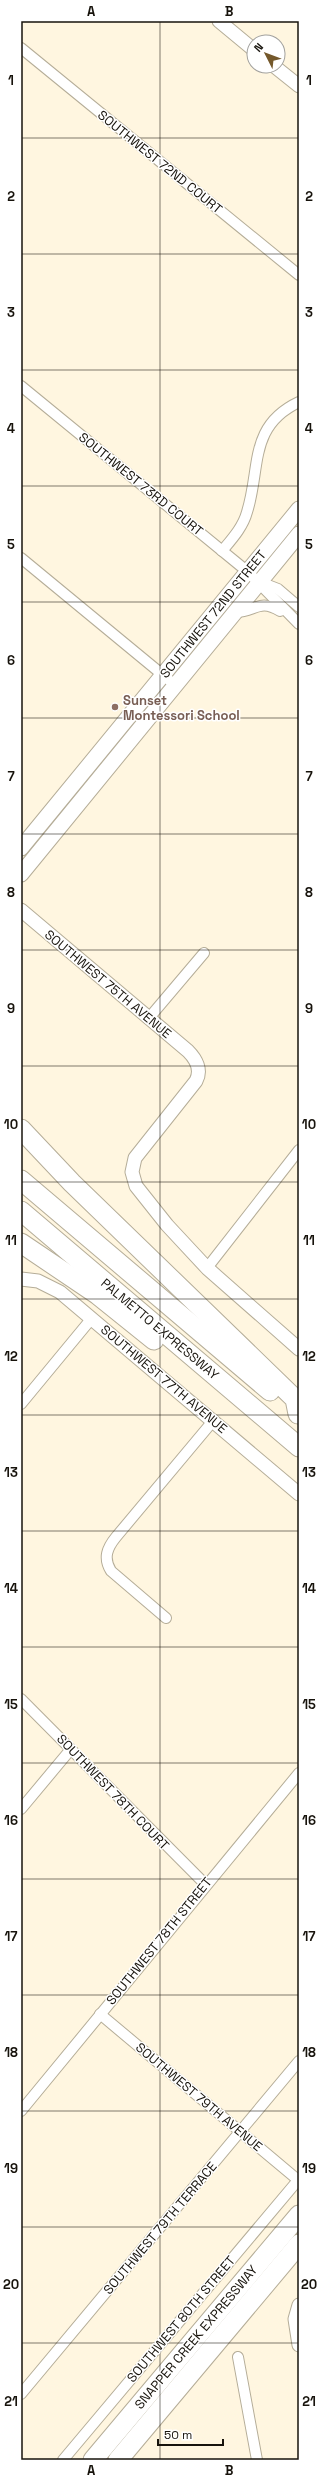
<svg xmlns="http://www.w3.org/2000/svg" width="320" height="2481" font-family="'Space Grotesk',sans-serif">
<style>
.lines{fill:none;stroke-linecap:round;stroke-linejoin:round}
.minor-casing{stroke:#b5ad98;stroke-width:12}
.tertiary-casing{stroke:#b5ad98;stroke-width:15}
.secondary-casing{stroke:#b5ad98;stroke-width:17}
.motorway-casing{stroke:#b5ad98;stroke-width:21}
.minor{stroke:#fff;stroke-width:10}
.tertiary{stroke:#fff;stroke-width:13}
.secondary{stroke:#fff;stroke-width:15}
.motorway{stroke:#fff;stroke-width:19}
.grid{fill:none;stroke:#17130c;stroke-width:1;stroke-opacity:0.55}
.education-dot{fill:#8d6e63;stroke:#fff;stroke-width:1.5}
.labels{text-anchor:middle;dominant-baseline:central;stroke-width:3;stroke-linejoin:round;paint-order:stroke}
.street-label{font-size:13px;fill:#17130c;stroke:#fff}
.education-label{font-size:13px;font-weight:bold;fill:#785e54;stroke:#fff;text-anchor:start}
.neatline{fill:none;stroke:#17130c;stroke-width:1.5}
.grid-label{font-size:13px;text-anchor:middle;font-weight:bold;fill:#17130c}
</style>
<rect width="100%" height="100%" fill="#fff6e0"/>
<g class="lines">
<defs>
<g id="minor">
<path d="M21 48 299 275"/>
<path d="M21 386 248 572 299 624"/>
<path d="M222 551C232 539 243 527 247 512 261 468 248 426 299 402"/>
<path d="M21 558 175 685"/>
<path d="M260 582 278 589 299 607"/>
<path d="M236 612C255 612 259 598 280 611"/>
<path d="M149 1018 204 953"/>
<path d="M207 1268 299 1150"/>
<path d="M21 1404 92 1318"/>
<path d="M166 1618 111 1571C103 1558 107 1548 116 1537L213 1421"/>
<path d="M21 1699 206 1885"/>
<path d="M21 1809 71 1749"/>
<path d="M100 2014 298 2180"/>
<path d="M21 2111 299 1773"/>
<path d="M238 2357 257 2460"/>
<path d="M21 2394 299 2061"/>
<path d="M63 2460 299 2179"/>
</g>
<g id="tertiary">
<path d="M219 21 254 50"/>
<path d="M274 66 299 86"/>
<path d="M21 910 188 1051C196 1059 202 1070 196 1081L135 1158 132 1172 136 1186 167 1225 207 1268 299 1349"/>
<path d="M21 1279 38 1281 60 1292 299 1494"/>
<path d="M299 2305 295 2319 299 2345"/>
</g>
<g id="secondary">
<path d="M21 848 299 509"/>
<path d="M21 874 299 534"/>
</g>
<g id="motorway">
<path d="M21 1129 72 1183 295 1399 298 1414"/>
<path d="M21 1180 270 1391"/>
<path d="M21 1211 299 1447"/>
<path d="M21 1243 98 1295 154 1340"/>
<path d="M93 2460 299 2215"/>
<path d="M118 2460 299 2244"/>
</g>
</defs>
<use href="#minor" class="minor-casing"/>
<use href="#tertiary" class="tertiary-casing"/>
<use href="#secondary" class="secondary-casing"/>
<use href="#motorway" class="motorway-casing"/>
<use href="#minor" class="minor"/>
<use href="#tertiary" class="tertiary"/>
<use href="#secondary" class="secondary"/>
<use href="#motorway" class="motorway"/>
</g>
<path class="grid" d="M160 21V2460M21 138H299M21 254H299M21 370H299M21 486H299M21 602H299M21 718H299M21 834H299M21 950H299M21 1066H299M21 1182H299M21 1299H299M21 1415H299M21 1531H299M21 1647H299M21 1763H299M21 1879H299M21 1995H299M21 2111H299M21 2227H299M21 2343H299"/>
<circle class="education-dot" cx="115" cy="707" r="4"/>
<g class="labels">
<g class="street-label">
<text transform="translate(160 162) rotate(39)">SOUTHWEST 72ND COURT</text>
<text transform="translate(141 484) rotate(39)">SOUTHWEST 73RD COURT</text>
<text transform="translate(213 614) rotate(-51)">SOUTHWEST 72ND STREET</text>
<text transform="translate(108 984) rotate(40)">SOUTHWEST 75TH AVENUE</text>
<text transform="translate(160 1329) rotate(40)">PALMETTO EXPRESSWAY</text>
<text transform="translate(164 1379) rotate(40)">SOUTHWEST 77TH AVENUE</text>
<text transform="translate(113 1792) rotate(46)">SOUTHWEST 78TH COURT</text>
<text transform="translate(159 1941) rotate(-51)">SOUTHWEST 78TH STREET</text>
<text transform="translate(199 2097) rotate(40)">SOUTHWEST 79TH AVENUE</text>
<text transform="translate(160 2228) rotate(-50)">SOUTHWEST 79TH TERRACE</text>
<text transform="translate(181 2319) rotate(-50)">SOUTHWEST 80TH STREET</text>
<text transform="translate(196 2337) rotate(-50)">SNAPPER CREEK EXPRESSWAY</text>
</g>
<g class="education-label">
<text x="123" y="700">Sunset<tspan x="123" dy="15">Montessori School</tspan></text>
</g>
</g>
<rect width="320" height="2481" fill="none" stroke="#ffffff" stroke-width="44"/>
<g transform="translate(266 54) rotate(312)"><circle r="19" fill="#ffffff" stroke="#a2a19e"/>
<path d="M0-3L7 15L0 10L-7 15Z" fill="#74582b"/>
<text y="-6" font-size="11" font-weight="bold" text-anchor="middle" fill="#17130c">N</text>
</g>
<path d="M158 2439v6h65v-6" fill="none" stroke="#17130c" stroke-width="2"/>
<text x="164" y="2439" font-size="12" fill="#17130c" stroke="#ffffff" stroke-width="3" paint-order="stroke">50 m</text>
<rect x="22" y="22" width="276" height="2437" class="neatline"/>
<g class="grid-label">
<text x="91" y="16">A</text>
<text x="229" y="16">B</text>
<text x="11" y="85">1</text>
<text x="309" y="85">1</text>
<text x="11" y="201">2</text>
<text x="309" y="201">2</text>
<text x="11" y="317">3</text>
<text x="309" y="317">3</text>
<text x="11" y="433">4</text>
<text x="309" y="433">4</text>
<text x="11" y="549">5</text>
<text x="309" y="549">5</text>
<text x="11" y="665">6</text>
<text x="309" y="665">6</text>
<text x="11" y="781">7</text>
<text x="309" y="781">7</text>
<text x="11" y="897">8</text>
<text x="309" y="897">8</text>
<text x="11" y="1013">9</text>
<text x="309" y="1013">9</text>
<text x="11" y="1129">10</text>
<text x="309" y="1129">10</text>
<text x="11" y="1245">11</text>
<text x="309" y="1245">11</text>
<text x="11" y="1361">12</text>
<text x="309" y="1361">12</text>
<text x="11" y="1477">13</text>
<text x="309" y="1477">13</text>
<text x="11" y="1593">14</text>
<text x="309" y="1593">14</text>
<text x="11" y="1709">15</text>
<text x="309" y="1709">15</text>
<text x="11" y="1825">16</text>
<text x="309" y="1825">16</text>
<text x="11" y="1941">17</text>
<text x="309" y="1941">17</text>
<text x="11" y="2057">18</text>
<text x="309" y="2057">18</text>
<text x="11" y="2173">19</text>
<text x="309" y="2173">19</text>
<text x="11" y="2289">20</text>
<text x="309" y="2289">20</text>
<text x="11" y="2406">21</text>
<text x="309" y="2406">21</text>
<text x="91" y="2475">A</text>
<text x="229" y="2475">B</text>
</g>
</svg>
